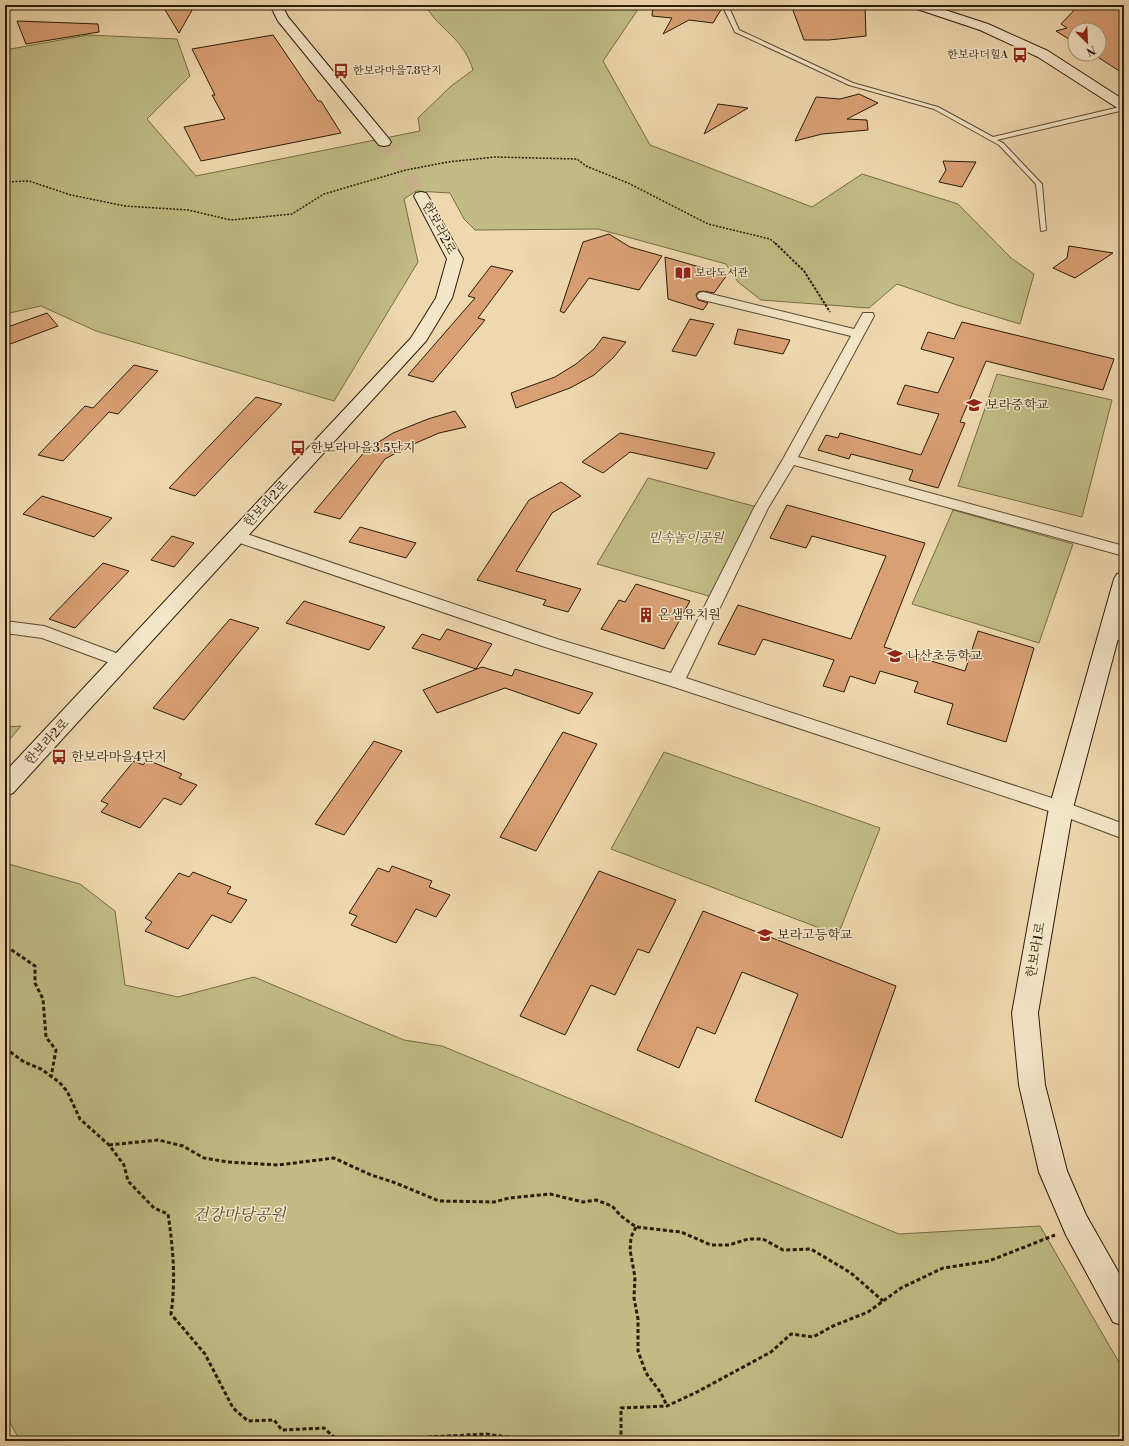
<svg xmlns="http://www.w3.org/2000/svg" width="1129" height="1446" font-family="'Libre Bodoni','Noto Serif KR',serif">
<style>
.green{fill:#c1bc85;stroke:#766c46}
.building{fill:#d9a074;stroke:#2a1b07}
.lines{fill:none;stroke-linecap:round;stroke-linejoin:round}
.secondary-tunnel{stroke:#c8b28d;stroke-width:14;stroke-dasharray:14 7;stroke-linecap:butt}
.lane-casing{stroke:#5b4a31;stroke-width:2}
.street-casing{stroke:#5b4a31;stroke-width:2}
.secondary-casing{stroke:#2a1b07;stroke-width:2}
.path-far3{stroke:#2a1b07;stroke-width:1.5;stroke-dasharray:2 1.5;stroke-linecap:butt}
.path-far2{stroke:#2a1b07;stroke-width:2;stroke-dasharray:2.5 1.5;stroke-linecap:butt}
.path-far1{stroke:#2a1b07;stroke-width:2.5;stroke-dasharray:3 2;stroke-linecap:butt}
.path{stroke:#2a1b07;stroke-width:3;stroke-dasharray:4 2.5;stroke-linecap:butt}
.lane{fill:#f5e6ca;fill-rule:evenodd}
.street{fill:#f5e6ca;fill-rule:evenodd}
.secondary{fill:#f5e6ca;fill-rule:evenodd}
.labels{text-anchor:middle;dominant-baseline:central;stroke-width:3;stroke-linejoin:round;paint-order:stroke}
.far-poi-label{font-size:11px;fill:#2a1b07;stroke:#f5e6ca;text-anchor:start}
.street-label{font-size:13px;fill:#2a1b07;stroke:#f5e6ca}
.poi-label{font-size:13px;fill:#2a1b07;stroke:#f5e6ca;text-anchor:start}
.park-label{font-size:13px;font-style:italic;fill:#574b2d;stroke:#f5e6ca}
.near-park-label{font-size:16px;font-style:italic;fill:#574b2d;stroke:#f5e6ca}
</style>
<rect width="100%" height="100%" fill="#efd8ae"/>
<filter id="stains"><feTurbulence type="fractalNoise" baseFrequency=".005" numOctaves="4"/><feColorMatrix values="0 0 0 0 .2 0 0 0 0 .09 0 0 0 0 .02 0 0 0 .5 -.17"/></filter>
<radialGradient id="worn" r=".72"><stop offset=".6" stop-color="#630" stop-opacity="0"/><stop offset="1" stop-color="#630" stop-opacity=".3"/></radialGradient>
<g class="green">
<path d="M425 5H641L603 61 650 145 812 207 862 174 958 204 1011 258 1034 274 1020 324 957 305 897 284 869 308 761 300 738 282 726 264 598 229 475 230 464 219 450 193 416 191 404 199 418 262 334 401 96 331 41 306 5 314V50L88 35 177 39 190 76 147 119 196 176 420 131 418 118 451 86 473 70C463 37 440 31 425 5Z"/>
<path d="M997 374 1112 400 1082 517 958 486Z"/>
<path d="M648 478 761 508 716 598 597 564Z"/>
<path d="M953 510 1073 544 1039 643 912 604Z"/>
<path d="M21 726 5 745V727Z"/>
<path d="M664 752 880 828 838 935 611 849Z"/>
<path d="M5 863 80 884 115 911 125 985 178 997 254 977 404 1040 442 1046 899 1234 1040 1226 1124 1371V1441H20L5 1413Z"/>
</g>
<g class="building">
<path d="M162 5H195L179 33Z"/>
<path d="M653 5H721L722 8 713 23 689 20 663 34 672 18 652 16Z"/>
<path d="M791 5H865L866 36 829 40H804Z"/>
<path d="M1079 5H1124V74L1093 54H1099V30H1075V43L1056 31 1067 28 1061 24Z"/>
<path d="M17 21 98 24 99 32 26 44Z"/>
<path d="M273 35 318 101H321L341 133 201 161 184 127 225 119 212 95H215L192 49Z"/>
<path d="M859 94 878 103 847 119 867 120 868 130 822 134 795 141 816 97 840 99Z"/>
<path d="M718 104 748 108 704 134Z"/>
<path d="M943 161 976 162 962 187 939 182 946 170Z"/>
<path d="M609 234 630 247 662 256 639 290 589 278 564 313 560 311 583 242Z"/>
<path d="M1069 246 1113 253 1075 278 1053 268 1067 258Z"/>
<path d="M665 257 727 275 714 293 703 291 698 292 696 295 698 300 708 303 703 310 668 299Z"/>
<path d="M491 266 513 271 478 318 485 320 433 382 408 375 475 298 468 296Z"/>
<path d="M47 313 58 326 5 346V328Z"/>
<path d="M690 319 714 324 696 356 672 351Z"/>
<path d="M962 322 1114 359 1103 390 986 361 960 422 965 423 938 488 909 480 913 470 851 454 849 459 818 450 826 435 838 438 840 433 921 455 939 414 897 404 905 385 938 393 954 358 921 349 928 332 954 339Z"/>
<path d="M738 329 790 340 783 354 734 344Z"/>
<path d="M603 337 626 342 613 358 594 375 570 388 516 408 511 393 555 377 576 364 594 349Z"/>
<path d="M134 365 158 371 118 414 109 412 63 461 38 455 85 406 93 408Z"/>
<path d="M256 397 282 404 195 496 169 488Z"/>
<path d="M455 411 466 427 439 433 409 446 385 459 340 519 314 512 366 450 393 433 428 419Z"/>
<path d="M620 433 715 453 707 469 630 452 603 473 582 462Z"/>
<path d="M561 482 581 496 552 513 516 571 581 589 568 612 543 605 546 600 477 580 529 500Z"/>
<path d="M42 496 112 518 94 537 23 514Z"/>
<path d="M787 505 925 543 884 647 965 671 978 631 1034 648 1006 742 947 724 953 704 914 692 918 682 880 671 875 684 850 676 844 692 823 686 834 660 763 639 755 655 718 644 738 605 851 639 886 556 812 536 806 548 770 538Z"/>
<path d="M360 527 416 543 406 558 349 542Z"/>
<path d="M172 536 194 543 174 567 151 560Z"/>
<path d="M103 563 129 571 75 628 49 619Z"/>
<path d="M636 584 690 601 664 649 601 629 619 600 625 602Z"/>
<path d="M304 601 385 627 369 650 286 623Z"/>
<path d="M230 619 259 628 184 720 153 708Z"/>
<path d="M447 629 492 644 476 669 412 648 422 634 440 640Z"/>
<path d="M482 667 512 676 515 669 593 693 579 714 505 688 437 713 423 690Z"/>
<path d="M563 732 597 744 536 851 500 837Z"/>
<path d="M374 741 402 751 344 835 315 824Z"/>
<path d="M147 760 182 774 179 778 197 785 181 805 164 798 140 828 101 812 108 804 101 801 134 761 143 765Z"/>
<path d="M392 866 432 881 429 887 450 895 436 917 416 909 396 943 351 925 357 916 349 913 378 868 389 872Z"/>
<path d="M599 871 676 900 649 953 638 949 615 995 591 985 565 1035 520 1016Z"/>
<path d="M193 872 231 887 227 893 247 900 231 923 212 915 188 949 145 931 152 922 145 918 179 873 189 877Z"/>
<path d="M703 911 896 986 842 1138 755 1101 798 994 742 972 715 1034 697 1027 679 1068 637 1050Z"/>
</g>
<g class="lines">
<path class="secondary-tunnel" d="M384 142 406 170 421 196"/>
<defs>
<path id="lane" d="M722 5H728L739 30 853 83 938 107 993 137 1124 106V110L997 140 1003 143 1042 184 1046 230 1041 231 1036 184 999 145 934 109 849 85 735 32Z"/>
<g id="street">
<path d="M703 292 854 329 863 313H873L874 316 798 457 1124 546V556L794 465 768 508 686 678 1067 803 1124 824V839L1055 813 671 686 545 647 231 540 228 536 231 532 236 531 241 532 557 639 671 673 754 508 783 459 851 336 699 299 697 296 699 293Z"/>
<path d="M5 621 44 626 127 657 129 661 127 665 121 667 42 638 5 633Z"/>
<path d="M1109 625 1124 630V642L1103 635 1101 631 1103 627Z"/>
</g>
<g id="secondary">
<path d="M270 5H282L288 17 389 139 391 142 389 145 384 146 379 145 278 21Z"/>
<path d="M912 5H930L988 24 1048 51 1124 100V110L1119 109 1038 57 980 30 914 8Z"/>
<path d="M421 192 426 193 428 196 463 259 452 298 426 341 13 793 5 796V772L411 338 436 298 447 259 414 196 416 193Z"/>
<path d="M1124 572V616L1073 808 1038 1013 1045 1085 1067 1171 1086 1215 1124 1282V1326L1113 1322 1066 1235 1039 1172 1019 1085 1012 1013 1049 808 1114 579 1117 574Z"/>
</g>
</defs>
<use href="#lane" class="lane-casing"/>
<use href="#street" class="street-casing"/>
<use href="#secondary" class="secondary-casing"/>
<path class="path-far3" d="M5 182 29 181 71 195 125 206 188 210 231 220 292 214 324 194 406 170 448 162 495 157 577 159 586 166 628 183 708 224 770 239 776 244"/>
<path class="path-far2" d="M775 243 804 271 830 312"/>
<path class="path-far1" d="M5 945 8 947"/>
<g class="path">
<path d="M6 946 35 966V983L43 999 46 1037 56 1050 51 1077"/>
<path d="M5 1048 24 1062 41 1069 59 1082 67 1091 80 1119 109 1145 124 1165 128 1181 154 1208 168 1214C173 1248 176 1280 171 1314L205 1354 233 1408 248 1421 274 1420 282 1430 324 1428 335 1438V1441"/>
<path d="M109 1145 158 1140 183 1146 204 1158 228 1162 278 1165 334 1158 371 1175 393 1182 439 1201 494 1202 509 1198 550 1194 583 1202 596 1200 612 1206 621 1216 636 1227 681 1232 711 1245H729L748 1239H763L783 1250 811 1249 851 1273 883 1301"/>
<path d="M636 1227 631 1237 630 1250 635 1277 634 1298 638 1319V1351L646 1373 661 1393 667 1406"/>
<path d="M422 1441 429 1437 486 1434 535 1441"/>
<path d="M621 1441V1408L667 1406 697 1392 771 1352 791 1334 813 1337 833 1326 868 1312 901 1288 943 1268 989 1261 1055 1235"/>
</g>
<use href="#lane" class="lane"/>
<use href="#street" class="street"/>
<use href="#secondary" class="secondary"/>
</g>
<defs>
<symbol id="bus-bare" viewBox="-9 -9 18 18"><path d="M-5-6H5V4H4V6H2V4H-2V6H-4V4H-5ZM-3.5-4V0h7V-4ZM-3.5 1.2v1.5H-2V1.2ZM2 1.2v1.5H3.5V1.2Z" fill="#8f2418" stroke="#f5e6ca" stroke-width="2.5" paint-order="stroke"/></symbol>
<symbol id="library-bare" viewBox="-9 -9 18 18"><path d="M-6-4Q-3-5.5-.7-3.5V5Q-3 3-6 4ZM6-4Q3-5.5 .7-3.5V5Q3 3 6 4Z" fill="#8f2418" stroke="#f5e6ca" stroke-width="2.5" paint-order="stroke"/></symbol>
<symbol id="school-bare" viewBox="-9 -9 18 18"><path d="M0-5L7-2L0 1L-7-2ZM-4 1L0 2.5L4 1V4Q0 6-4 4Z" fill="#8f2418" stroke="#f5e6ca" stroke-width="2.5" paint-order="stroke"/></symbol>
<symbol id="building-bare" viewBox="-9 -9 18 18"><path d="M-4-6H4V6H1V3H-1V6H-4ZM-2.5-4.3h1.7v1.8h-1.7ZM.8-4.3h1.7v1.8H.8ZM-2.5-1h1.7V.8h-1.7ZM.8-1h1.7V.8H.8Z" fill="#8f2418" stroke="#f5e6ca" stroke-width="2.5" paint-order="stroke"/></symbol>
</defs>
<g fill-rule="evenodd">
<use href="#bus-bare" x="1009" y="44" width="22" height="22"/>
<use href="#bus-bare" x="330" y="60" width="22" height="22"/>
<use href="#library-bare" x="672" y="262" width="22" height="22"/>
<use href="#school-bare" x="963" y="394" width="22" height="22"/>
<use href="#bus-bare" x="287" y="437" width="22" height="22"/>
<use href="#building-bare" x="635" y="604" width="22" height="22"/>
<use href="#school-bare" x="884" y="645" width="22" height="22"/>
<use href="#bus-bare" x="48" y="746" width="22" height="22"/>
<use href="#school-bare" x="754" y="924" width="22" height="22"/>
</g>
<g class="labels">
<g class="far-poi-label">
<text x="1008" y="55" text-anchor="end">한보라더힐A</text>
<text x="353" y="71">한보라마을7.8단지</text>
<text x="695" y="273">보라도서관</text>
</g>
<g class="street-label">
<text transform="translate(439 228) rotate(62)">한보라2로</text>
<text transform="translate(266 504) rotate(-47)">한보라2로</text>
<text transform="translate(47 742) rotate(-47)">한보라2로</text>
<text transform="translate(1036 950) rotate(-80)">한보라1로</text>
</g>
<g class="poi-label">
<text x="986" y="405">보라중학교</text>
<text x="310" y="448">한보라마을3.5단지</text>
<text x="658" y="615">온샘유치원</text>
<text x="907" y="656">나산초등학교</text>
<text x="71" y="757">한보라마을4단지</text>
<text x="777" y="935">보라고등학교</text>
</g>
<g class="park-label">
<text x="686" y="538">민속놀이공원</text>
</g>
<g class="near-park-label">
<text x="239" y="1215">건강마당공원</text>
</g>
</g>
<rect width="1129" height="1446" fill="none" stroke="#efd8ae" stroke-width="20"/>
<rect x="6" y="6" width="1117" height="1434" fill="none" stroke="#2a1b07" stroke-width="2"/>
<rect x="10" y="10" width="1109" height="1426" fill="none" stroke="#2a1b07"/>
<g transform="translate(1087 42) rotate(156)"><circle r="19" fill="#f5e6ca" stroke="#a4957c"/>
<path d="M0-3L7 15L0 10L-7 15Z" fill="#8f2418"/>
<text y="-6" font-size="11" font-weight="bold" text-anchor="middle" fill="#2a1b07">N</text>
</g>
<rect width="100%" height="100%" filter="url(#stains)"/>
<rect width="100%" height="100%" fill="url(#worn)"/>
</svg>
